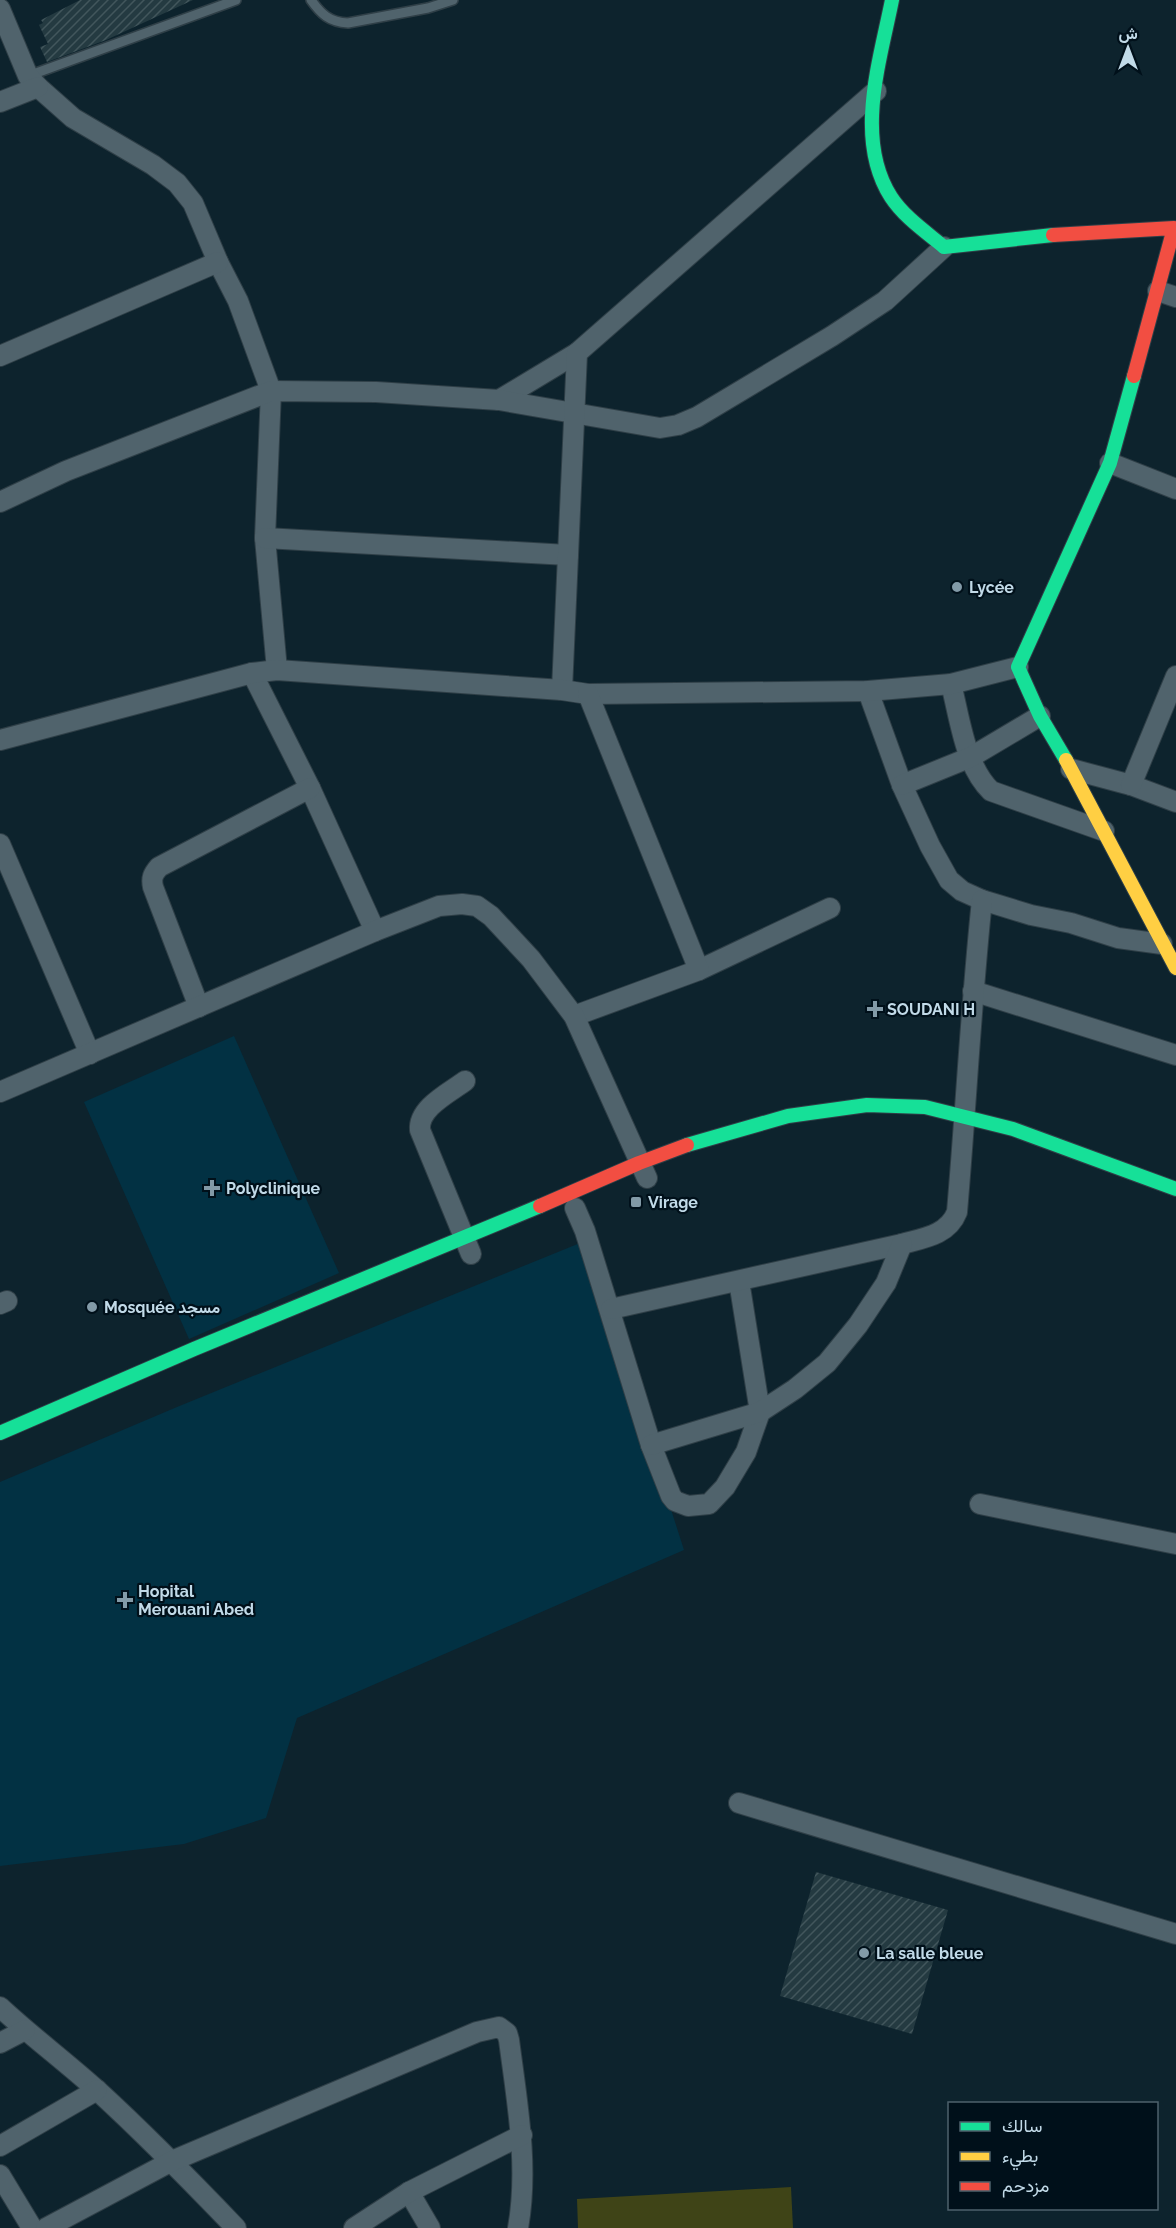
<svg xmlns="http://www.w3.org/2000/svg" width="1176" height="2228" font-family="Raleway,Vazirmatn,sans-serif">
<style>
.built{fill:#023143}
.green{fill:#3f4417}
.building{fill:url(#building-hatch)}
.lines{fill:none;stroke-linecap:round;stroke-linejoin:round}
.lane-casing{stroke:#2f3f47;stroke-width:12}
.street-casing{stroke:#2f3f47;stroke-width:22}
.fast-casing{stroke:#2f3f47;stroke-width:16}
.slow-casing{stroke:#2f3f47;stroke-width:16}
.jam-casing{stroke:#2f3f47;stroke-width:16}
.lane{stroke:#50636c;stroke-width:9}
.street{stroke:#50636c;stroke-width:20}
.fast{stroke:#16e098;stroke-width:14}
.slow{stroke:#ffcf43;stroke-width:14}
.jam{stroke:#f24e42;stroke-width:14}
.poi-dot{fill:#829aa7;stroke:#00101a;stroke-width:2}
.labels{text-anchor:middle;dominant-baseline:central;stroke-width:4.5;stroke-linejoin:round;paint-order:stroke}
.poi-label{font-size:16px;font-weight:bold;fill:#c1dae8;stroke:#00101a;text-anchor:start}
</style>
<defs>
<pattern id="building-hatch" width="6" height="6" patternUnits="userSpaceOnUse" patternTransform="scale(1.5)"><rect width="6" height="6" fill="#243a41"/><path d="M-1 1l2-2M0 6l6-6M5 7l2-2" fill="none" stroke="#42565c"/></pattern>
</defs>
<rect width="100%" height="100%" fill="#0d232d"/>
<g class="built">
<path d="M234 1036 339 1273 189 1339 84 1102Z"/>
<path d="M585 1241 684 1550 297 1718 266 1818 184 1844 0 1866V1482L177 1407Z"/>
</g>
<path class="green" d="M791 2187 793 2228H578L577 2199Z"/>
<g class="building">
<path d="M80 0H193L106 40 47 62 40 47 48 44 39 25 43 23 41 20Z"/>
<path d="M816 1872 948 1910 912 2034 780 1996Z"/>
</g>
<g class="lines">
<defs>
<g id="lane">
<path d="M311 0C321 14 329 22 348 23L428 8 453 0"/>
<path d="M28 76 236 0"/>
</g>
<g id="street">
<path d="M0 9 28 76 38 87 73 118 153 165 177 183 193 203 218 262 238 301 271 391 265 538 277 670"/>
<path d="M0 102 38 87"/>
<path d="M1158 291 1176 297"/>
<path d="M0 356 218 262"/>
<path d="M499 400 577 353"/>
<path d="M1110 463 1176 489"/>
<path d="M0 502 66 471 271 391 376 392 499 400 660 428 678 425 697 417 832 336 885 301 944 247"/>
<path d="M265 538 568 555"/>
<path d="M252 673 310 788 375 931"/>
<path d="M951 684C960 719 965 766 991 791L1104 831"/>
<path d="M562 690 577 353 876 91"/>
<path d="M868 691 902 785 930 846 949 880 962 891 982 900 1031 915 1071 923 1118 938 1162 944"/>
<path d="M0 740 252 673 277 670 562 690 588 694 868 691 951 684 1018 667"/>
<path d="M1071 769 1131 785 1176 802"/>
<path d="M902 785 971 757 1040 716"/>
<path d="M1131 785 1176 676"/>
<path d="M0 844 90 1054"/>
<path d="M699 970 830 908"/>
<path d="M973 991 1176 1055"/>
<path d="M199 1007 153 887C151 878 153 874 159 867L310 788"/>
<path d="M574 1016 699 970 588 694"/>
<path d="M465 1081C449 1093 418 1108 420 1130L471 1254"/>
<path d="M0 1092 375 931 439 906 462 904 477 906 491 916 531 959 574 1016 647 1178"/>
<path d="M575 1208 585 1231 651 1445 671 1496 675 1501 688 1506 709 1504 725 1487 746 1452 760 1412 739 1281"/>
<path d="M0 1304 7 1301"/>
<path d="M611 1309 902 1244C924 1238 948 1235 957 1212 966 1108 971 1004 982 900"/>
<path d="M651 1445 760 1412 795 1389 827 1363 858 1325 886 1283 902 1244"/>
<path d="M980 1504 1176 1544"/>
<path d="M739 1803 1176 1934"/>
<path d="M0 2007C31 2036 66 2062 98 2091 146 2135 191 2181 236 2228"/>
<path d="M0 2043 25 2030"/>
<path d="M0 2146 97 2090"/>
<path d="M0 2175 32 2228"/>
<path d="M409 2192 430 2228"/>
<path d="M46 2228 172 2161 477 2032 499 2027 507 2033 509 2040C517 2102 529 2166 518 2228"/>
<path d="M354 2228 409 2192 522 2135"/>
</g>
<g id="fast">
<path d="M892 0C880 61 854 139 891 197 904 217 926 232 944 247L1053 235"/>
<path d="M1066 760 1040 716 1018 667 1110 463 1134 376"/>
<path d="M687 1145 788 1116 867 1105 925 1107 1013 1129 1176 1189"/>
<path d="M0 1433 194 1349 540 1206"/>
</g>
<path id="slow" d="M1066 760 1176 968"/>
<g id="jam">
<path d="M1053 235 1174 228 1134 376"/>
<path d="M540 1206 639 1163 687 1145"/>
</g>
</defs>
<use href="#lane" class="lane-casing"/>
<use href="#street" class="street-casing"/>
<use href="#fast" class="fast-casing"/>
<use href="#slow" class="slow-casing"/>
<use href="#jam" class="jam-casing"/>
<use href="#lane" class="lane"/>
<use href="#street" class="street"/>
<use href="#fast" class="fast"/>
<use href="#slow" class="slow"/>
<use href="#jam" class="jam"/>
</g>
<g class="poi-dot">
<circle cx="957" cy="587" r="6"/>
<path d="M872 1000h6v6h6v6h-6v6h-6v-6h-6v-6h6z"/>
<path d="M209 1179h6v6h6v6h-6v6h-6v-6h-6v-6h6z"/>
<rect x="630" y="1196" width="12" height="12" rx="3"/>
<circle cx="92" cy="1307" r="6"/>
<path d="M122 1591h6v6h6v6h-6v6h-6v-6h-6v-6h6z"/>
<circle cx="864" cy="1953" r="6"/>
</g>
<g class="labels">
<g class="poi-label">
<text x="969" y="587">Lycée</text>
<text x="887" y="1009">SOUDANI H</text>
<text x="226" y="1188">Polyclinique</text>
<text x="648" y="1202">Virage</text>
<text x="104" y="1307">Mosquée مسجد</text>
<text x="138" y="1591">Hopital<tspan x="138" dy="18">Merouani Abed</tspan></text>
<text x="876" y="1953">La salle bleue</text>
</g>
</g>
<rect x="948" y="2102" width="210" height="108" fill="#00101a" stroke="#4d616c" stroke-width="1.5"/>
<rect x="960" y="2122" width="30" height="9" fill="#16e098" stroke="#4d616c" stroke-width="1.5"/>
<text x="1002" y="2132" font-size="18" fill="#c1dae8">سالك</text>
<rect x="960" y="2152" width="30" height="9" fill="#ffcf43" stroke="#4d616c" stroke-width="1.5"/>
<text x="1002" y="2162" font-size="18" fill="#c1dae8">بطيء</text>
<rect x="960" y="2182" width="30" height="9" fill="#f24e42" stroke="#4d616c" stroke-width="1.5"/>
<text x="1002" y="2192" font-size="18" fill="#c1dae8">مزدحم</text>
<g transform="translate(1128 48)" stroke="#00101a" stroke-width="4.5" paint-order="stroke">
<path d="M0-4.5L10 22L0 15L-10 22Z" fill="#c1dae8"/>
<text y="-9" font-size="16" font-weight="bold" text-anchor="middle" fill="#c1dae8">ش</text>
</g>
</svg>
